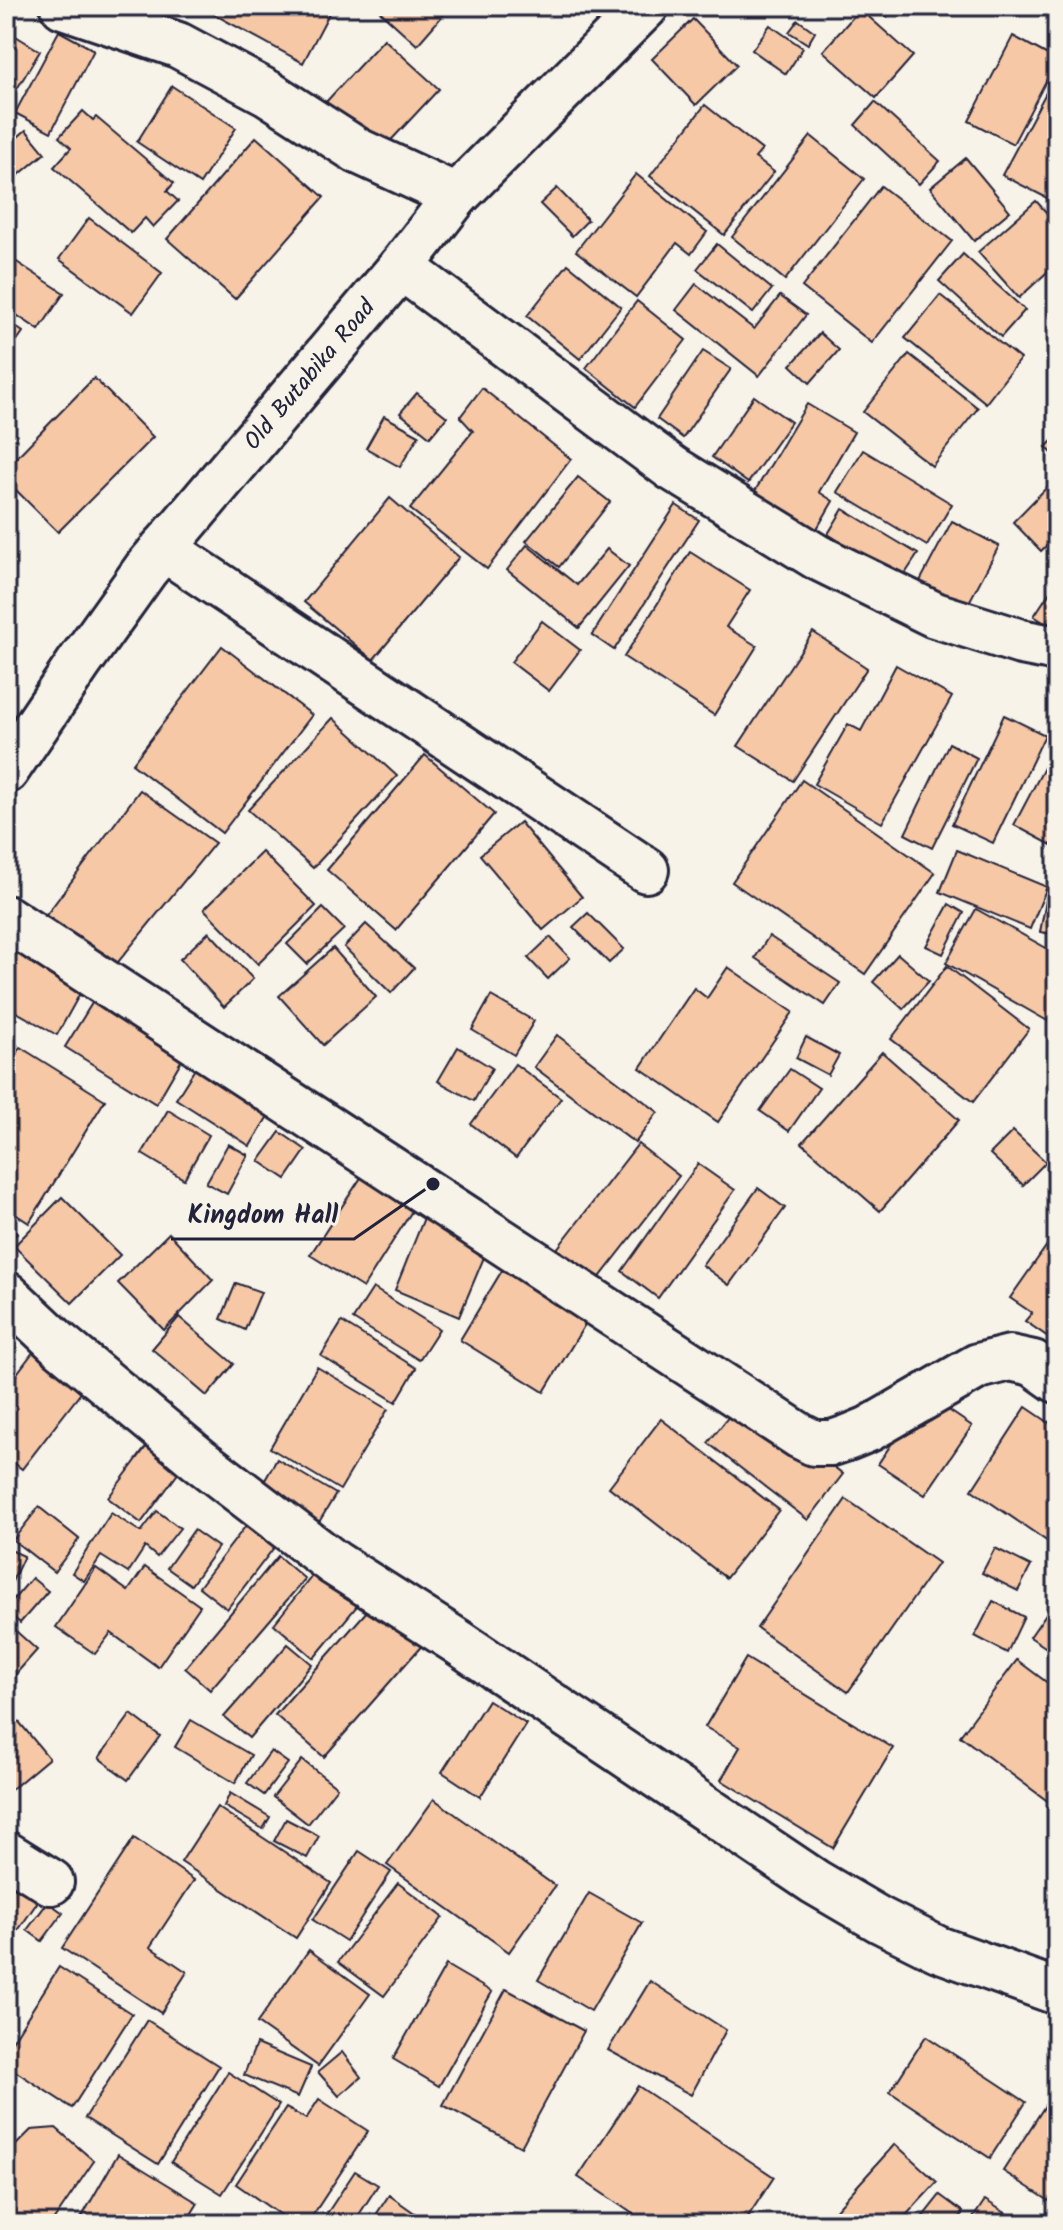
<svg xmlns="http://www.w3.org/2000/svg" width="1063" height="2230" font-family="Kalam,sans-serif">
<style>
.building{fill:#f6c8a5;stroke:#22223b;stroke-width:2}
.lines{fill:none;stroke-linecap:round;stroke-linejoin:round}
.minor-casing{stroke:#22223b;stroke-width:50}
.major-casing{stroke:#22223b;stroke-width:50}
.minor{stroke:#f7f3e8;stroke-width:44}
.major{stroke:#f7f3e8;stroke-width:44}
.labels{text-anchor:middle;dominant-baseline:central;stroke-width:6;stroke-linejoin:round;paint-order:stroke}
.street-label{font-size:24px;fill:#22223b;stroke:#f7f3e8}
.leader{fill:none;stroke:#22223b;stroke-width:3}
.callout-dot{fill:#22223b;stroke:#f7f3e8;stroke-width:3}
.callout-label{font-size:26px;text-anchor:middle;font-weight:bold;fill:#22223b;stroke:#f7f3e8;stroke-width:6;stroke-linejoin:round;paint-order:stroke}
</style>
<rect width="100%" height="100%" fill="#f7f3e8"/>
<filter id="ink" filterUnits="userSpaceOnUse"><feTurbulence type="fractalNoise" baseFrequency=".0125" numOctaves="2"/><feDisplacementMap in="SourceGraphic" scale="16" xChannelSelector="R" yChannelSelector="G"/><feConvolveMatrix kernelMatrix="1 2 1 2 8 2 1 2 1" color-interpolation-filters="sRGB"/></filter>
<g filter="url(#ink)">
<g class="building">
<path d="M199 6H333L303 63Z"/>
<path d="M374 6H451L417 45Z"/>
<path d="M871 6H890L893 7 887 17 870 7Z"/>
<path d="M860 9 913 56 876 98 823 51Z"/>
<path d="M693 19 737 65 696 105 652 59Z"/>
<path d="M798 20 815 32 808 44 789 32Z"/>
<path d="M770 25 803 48 786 74 752 50Z"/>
<path d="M6 30 40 51 6 107Z"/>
<path d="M59 31 94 50 51 132 15 113Z"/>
<path d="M1013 36 1057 60 1013 144 969 121Z"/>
<path d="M384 39 439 89 379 153 325 103Z"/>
<path d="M1057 72V203L1002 175Z"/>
<path d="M172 86 236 128 200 184 137 142Z"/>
<path d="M875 102 940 161 919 184 855 125Z"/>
<path d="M705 105 762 150 755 158 774 172 724 235 650 176Z"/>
<path d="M83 111 93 120 96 117 174 183 167 191 178 201 153 227 145 218 131 233 54 167 71 148 59 137Z"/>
<path d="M26 130 45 153 15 178 6 167V147Z"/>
<path d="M811 136 864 179 785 280 732 237Z"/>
<path d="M256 137 324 197 235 299 167 239Z"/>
<path d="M966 158 1010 211 974 241 930 188Z"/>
<path d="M636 174 707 232 691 254 677 243 636 297 576 251Z"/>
<path d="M881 186 952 241 872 343 802 287Z"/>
<path d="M557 188 588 220 572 236 540 204Z"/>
<path d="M1036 201 1057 224V263L1019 298 978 252Z"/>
<path d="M89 218 162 273 133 313 59 259Z"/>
<path d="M717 244 772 289 753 313 697 269Z"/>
<path d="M963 254 1025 310 1001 337 939 281Z"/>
<path d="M6 255 64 293 39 330 6 308Z"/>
<path d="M568 264 621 307 580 359 527 316Z"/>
<path d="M696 284 754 329 780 296 806 315 759 376 676 310Z"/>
<path d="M940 295 1020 359 986 403 905 338Z"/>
<path d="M637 301 686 340 635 407 586 368Z"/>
<path d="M6 320 23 332 6 356Z"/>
<path d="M820 333 839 350 810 383 791 365Z"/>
<path d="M703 351 731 369 683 438 657 419Z"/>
<path d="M909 354 978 408 932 466 863 412Z"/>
<path d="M94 378 153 437 58 532 6 480V468Z"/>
<path d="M482 388 571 459 487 569 410 509 473 431 460 417Z"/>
<path d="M417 393 447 417 430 437 400 413Z"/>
<path d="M754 396 791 422 748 483 712 457Z"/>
<path d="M807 404 854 432 819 492 833 501 811 539 749 501Z"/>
<path d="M384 416 419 435 400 467 366 448Z"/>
<path d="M1057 436V458L1046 447Z"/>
<path d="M863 450 952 504 927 546 837 492Z"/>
<path d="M578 477 610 502 559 567 526 541Z"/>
<path d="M1057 477V535L1041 551 1013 522Z"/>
<path d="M390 498 459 557 373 660 304 602Z"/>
<path d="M676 505 699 520 614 650 592 635Z"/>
<path d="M843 509 918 554 901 580 828 534Z"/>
<path d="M952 521 999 546 966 608 919 583Z"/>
<path d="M527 545 577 585 607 549 629 566 579 628 507 570Z"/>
<path d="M690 552 750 590 726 627 757 646 714 715 624 657Z"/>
<path d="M1057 581V631L1034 616Z"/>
<path d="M542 621 580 650 549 691 511 662Z"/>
<path d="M813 632 867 668 793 781 738 746Z"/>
<path d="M222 646 312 715 222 833 132 764Z"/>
<path d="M896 665 952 697 882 823 814 784 848 724 861 731Z"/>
<path d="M1004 715 1045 735 993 843 952 824Z"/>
<path d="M333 718 397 776 313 868 248 810Z"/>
<path d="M949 743 977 758 932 848 905 834Z"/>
<path d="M1057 743V848L1014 825Z"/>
<path d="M425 755 494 814 396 930 327 870Z"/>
<path d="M802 780 935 873 865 974 732 882Z"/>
<path d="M140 790 215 843 110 972 38 926Z"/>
<path d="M520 822 582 897 543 930 480 855Z"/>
<path d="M957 850 1047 887 1030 929 940 892Z"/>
<path d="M262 852 316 906 258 964 204 909Z"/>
<path d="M1047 896 1057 898V935L1040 932Z"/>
<path d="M949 904 964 913 943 954 926 946Z"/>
<path d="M323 908 344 929 307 964 287 944Z"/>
<path d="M976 909 1057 954V1013L1051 1023 946 963Z"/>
<path d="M588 913 624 949 609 963 573 927Z"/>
<path d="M366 924 414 968 391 993 344 947Z"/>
<path d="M209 932 253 979 224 1007 180 959Z"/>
<path d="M6 935 87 981 57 1035 6 1006Z"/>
<path d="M769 936 840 983 825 1005 755 958Z"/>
<path d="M550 937 570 958 548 979 528 958Z"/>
<path d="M333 948 376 997 323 1045 279 996Z"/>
<path d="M898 954 929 981 903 1009 873 982Z"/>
<path d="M947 966 1029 1029 973 1102 891 1039Z"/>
<path d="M728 967 793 1012 718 1122 640 1068 694 988 707 998Z"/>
<path d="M491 996 534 1021 514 1055 472 1030Z"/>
<path d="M94 1000 184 1056 156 1104 65 1047Z"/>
<path d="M557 1035 658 1112 635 1143 534 1067Z"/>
<path d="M806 1037 839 1055 828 1075 796 1058Z"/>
<path d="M6 1039 17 1045 6 1063Z"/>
<path d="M20 1047 105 1100 29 1223 6 1208V1069Z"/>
<path d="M458 1047 492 1068 474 1101 438 1081Z"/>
<path d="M882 1052 959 1120 880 1211 802 1143Z"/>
<path d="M203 1056 277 1101 250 1146 176 1099Z"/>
<path d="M515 1064 561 1098 516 1158 471 1124Z"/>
<path d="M790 1069 819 1088 789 1131 760 1111Z"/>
<path d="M168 1110 209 1135 184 1179 142 1154Z"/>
<path d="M1013 1131 1046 1162 1023 1185 990 1154Z"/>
<path d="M280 1132 306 1150 286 1179 259 1161Z"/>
<path d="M228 1144 248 1155 227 1194 206 1183Z"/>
<path d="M638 1144 679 1176 590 1290 550 1258Z"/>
<path d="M698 1164 735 1190 658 1298 622 1271Z"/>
<path d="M368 1167 419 1200 363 1288 310 1255Z"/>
<path d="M758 1188 785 1208 729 1285 702 1265Z"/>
<path d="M62 1197 120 1255 72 1303 14 1246Z"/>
<path d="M430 1203 495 1231 459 1317 395 1290Z"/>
<path d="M6 1222 17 1234 6 1243Z"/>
<path d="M1057 1231V1343L1025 1321 1032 1313 1010 1298Z"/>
<path d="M169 1233 213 1280 164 1330 118 1283Z"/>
<path d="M506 1264 590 1316 544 1392 460 1340Z"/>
<path d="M236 1283 261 1292 245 1330 221 1319Z"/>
<path d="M373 1288 439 1329 419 1360 353 1319Z"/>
<path d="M6 1314 25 1326 6 1358Z"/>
<path d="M179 1317 234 1364 207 1396 152 1349Z"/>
<path d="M342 1322 416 1368 396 1402 321 1356Z"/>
<path d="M43 1339 93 1377 22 1469 6 1457V1388Z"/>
<path d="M317 1367 388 1409 340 1490 270 1448Z"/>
<path d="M925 1394 972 1426 925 1495 878 1464Z"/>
<path d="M744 1397 843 1474 808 1520 708 1443Z"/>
<path d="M1026 1407 1057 1428V1548L972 1490Z"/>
<path d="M661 1419 779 1510 726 1578 609 1487Z"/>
<path d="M155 1435 188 1460 141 1523 108 1498Z"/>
<path d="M277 1459 336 1494 316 1527 257 1494Z"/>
<path d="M846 1499 938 1563 848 1692 757 1628Z"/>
<path d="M6 1503 17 1511 6 1527Z"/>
<path d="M39 1507 79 1539 54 1572 13 1540Z"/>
<path d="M157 1511 180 1528 157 1557 145 1547 128 1573 101 1556 84 1581 72 1573 111 1513 141 1532Z"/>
<path d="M251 1519 279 1541 227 1609 199 1587Z"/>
<path d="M194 1530 218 1547 191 1585 167 1568Z"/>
<path d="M6 1548 24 1556 6 1594Z"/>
<path d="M995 1548 1031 1566 1018 1591 982 1573Z"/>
<path d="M278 1556 305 1579 210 1690 185 1668Z"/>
<path d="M320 1566 362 1600 314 1658 274 1624Z"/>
<path d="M145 1567 200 1606 158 1667 111 1633 95 1654 56 1627 96 1568 128 1591Z"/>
<path d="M32 1578 48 1591 20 1623 6 1611V1608Z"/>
<path d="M1057 1598V1655L1030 1637Z"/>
<path d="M376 1601 425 1642 324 1757 275 1715Z"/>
<path d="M993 1601 1024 1617 1007 1653 975 1636Z"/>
<path d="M6 1622 37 1650 14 1676 6 1669Z"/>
<path d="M288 1644 312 1664 249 1738 224 1717Z"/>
<path d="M746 1658 893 1748 833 1848 721 1780 740 1747 705 1727Z"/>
<path d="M1017 1660 1057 1690V1808L960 1736Z"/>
<path d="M488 1700 526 1724 480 1797 442 1772Z"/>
<path d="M10 1711 49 1758 6 1794V1714Z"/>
<path d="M131 1714 160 1736 128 1780 99 1758Z"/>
<path d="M191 1720 251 1755 235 1783 175 1747Z"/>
<path d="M271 1751 288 1763 264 1795 247 1783Z"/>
<path d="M302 1760 337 1787 308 1824 273 1797Z"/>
<path d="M230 1793 270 1817 263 1829 224 1806Z"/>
<path d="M434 1799 555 1886 509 1952 387 1865Z"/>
<path d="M217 1807 331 1883 296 1938 181 1862Z"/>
<path d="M286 1819 319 1836 307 1858 274 1841Z"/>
<path d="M134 1838 194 1880 150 1947 187 1972 161 2013 62 1948Z"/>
<path d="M359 1851 391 1872 346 1941 313 1920Z"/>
<path d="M6 1868 43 1894 6 1948Z"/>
<path d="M398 1883 443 1917 384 1996 338 1962Z"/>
<path d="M589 1893 642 1923 591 2011 538 1980Z"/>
<path d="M48 1902 63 1913 42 1941 27 1930Z"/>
<path d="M309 1950 370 1994 318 2066 257 2023Z"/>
<path d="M446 1965 492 1992 439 2086 393 2059Z"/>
<path d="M59 1967 132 2014 72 2108 6 2065V2051Z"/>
<path d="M650 1981 726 2030 691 2095 608 2050Z"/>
<path d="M506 1989 584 2031 521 2147 443 2105Z"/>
<path d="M147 2020 219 2066 158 2164 85 2118Z"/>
<path d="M926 2036 1026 2102 990 2158 890 2092Z"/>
<path d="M256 2044 311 2067 298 2097 244 2075Z"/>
<path d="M342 2052 361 2077 339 2096 318 2072Z"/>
<path d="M228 2072 279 2105 222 2194 171 2162Z"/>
<path d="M638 2086 774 2177 743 2224H648L578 2177Z"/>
<path d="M1057 2087V2206L1003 2171Z"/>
<path d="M319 2099 368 2131 307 2224H293L236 2184 286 2108 306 2119Z"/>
<path d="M56 2128 94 2161 51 2224H6V2155L31 2130Z"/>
<path d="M895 2144 937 2182 898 2224H823Z"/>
<path d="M118 2154 198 2203 185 2224H87L80 2220Z"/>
<path d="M355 2171 378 2185 353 2224H320Z"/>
<path d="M389 2195 430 2224H370Z"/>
<path d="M940 2195 963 2212 954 2224H917Z"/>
<path d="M985 2200 1023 2224H969Z"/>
</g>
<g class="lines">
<defs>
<g id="minor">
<path d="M63 6 178 45 268 93 358 151 456 196"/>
<path d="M401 267 672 468 817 557 935 615 1021 642 1057 649"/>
<path d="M163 548 646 870"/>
<path d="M6 918 800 1436 814 1443H832L847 1438 869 1429 978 1366 1010 1358 1033 1363 1057 1380"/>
<path d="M6 1294 58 1343 198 1459 334 1563 458 1642 815 1882 880 1920 938 1949 1057 1992"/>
<path d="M6 1854 51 1882"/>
</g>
<g id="major">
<path id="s1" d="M6 771 79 663 146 569 401 267 456 196 646 6"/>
</g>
</defs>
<use href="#minor" class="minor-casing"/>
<use href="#major" class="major-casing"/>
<use href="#minor" class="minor"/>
<use href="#major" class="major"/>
</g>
</g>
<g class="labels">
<g class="street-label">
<text stroke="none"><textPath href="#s1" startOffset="500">Old Butabika Road</textPath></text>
</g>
</g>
<path class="leader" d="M433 1184L354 1239H171"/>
<circle class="callout-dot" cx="433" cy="1184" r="8"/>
<g class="callout-label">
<text x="263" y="1223">Kingdom Hall</text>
</g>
<rect width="1063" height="2230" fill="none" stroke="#f7f3e8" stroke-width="32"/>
<rect x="16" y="16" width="1031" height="2198" fill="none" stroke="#22223b" stroke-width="3" filter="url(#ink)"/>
</svg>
